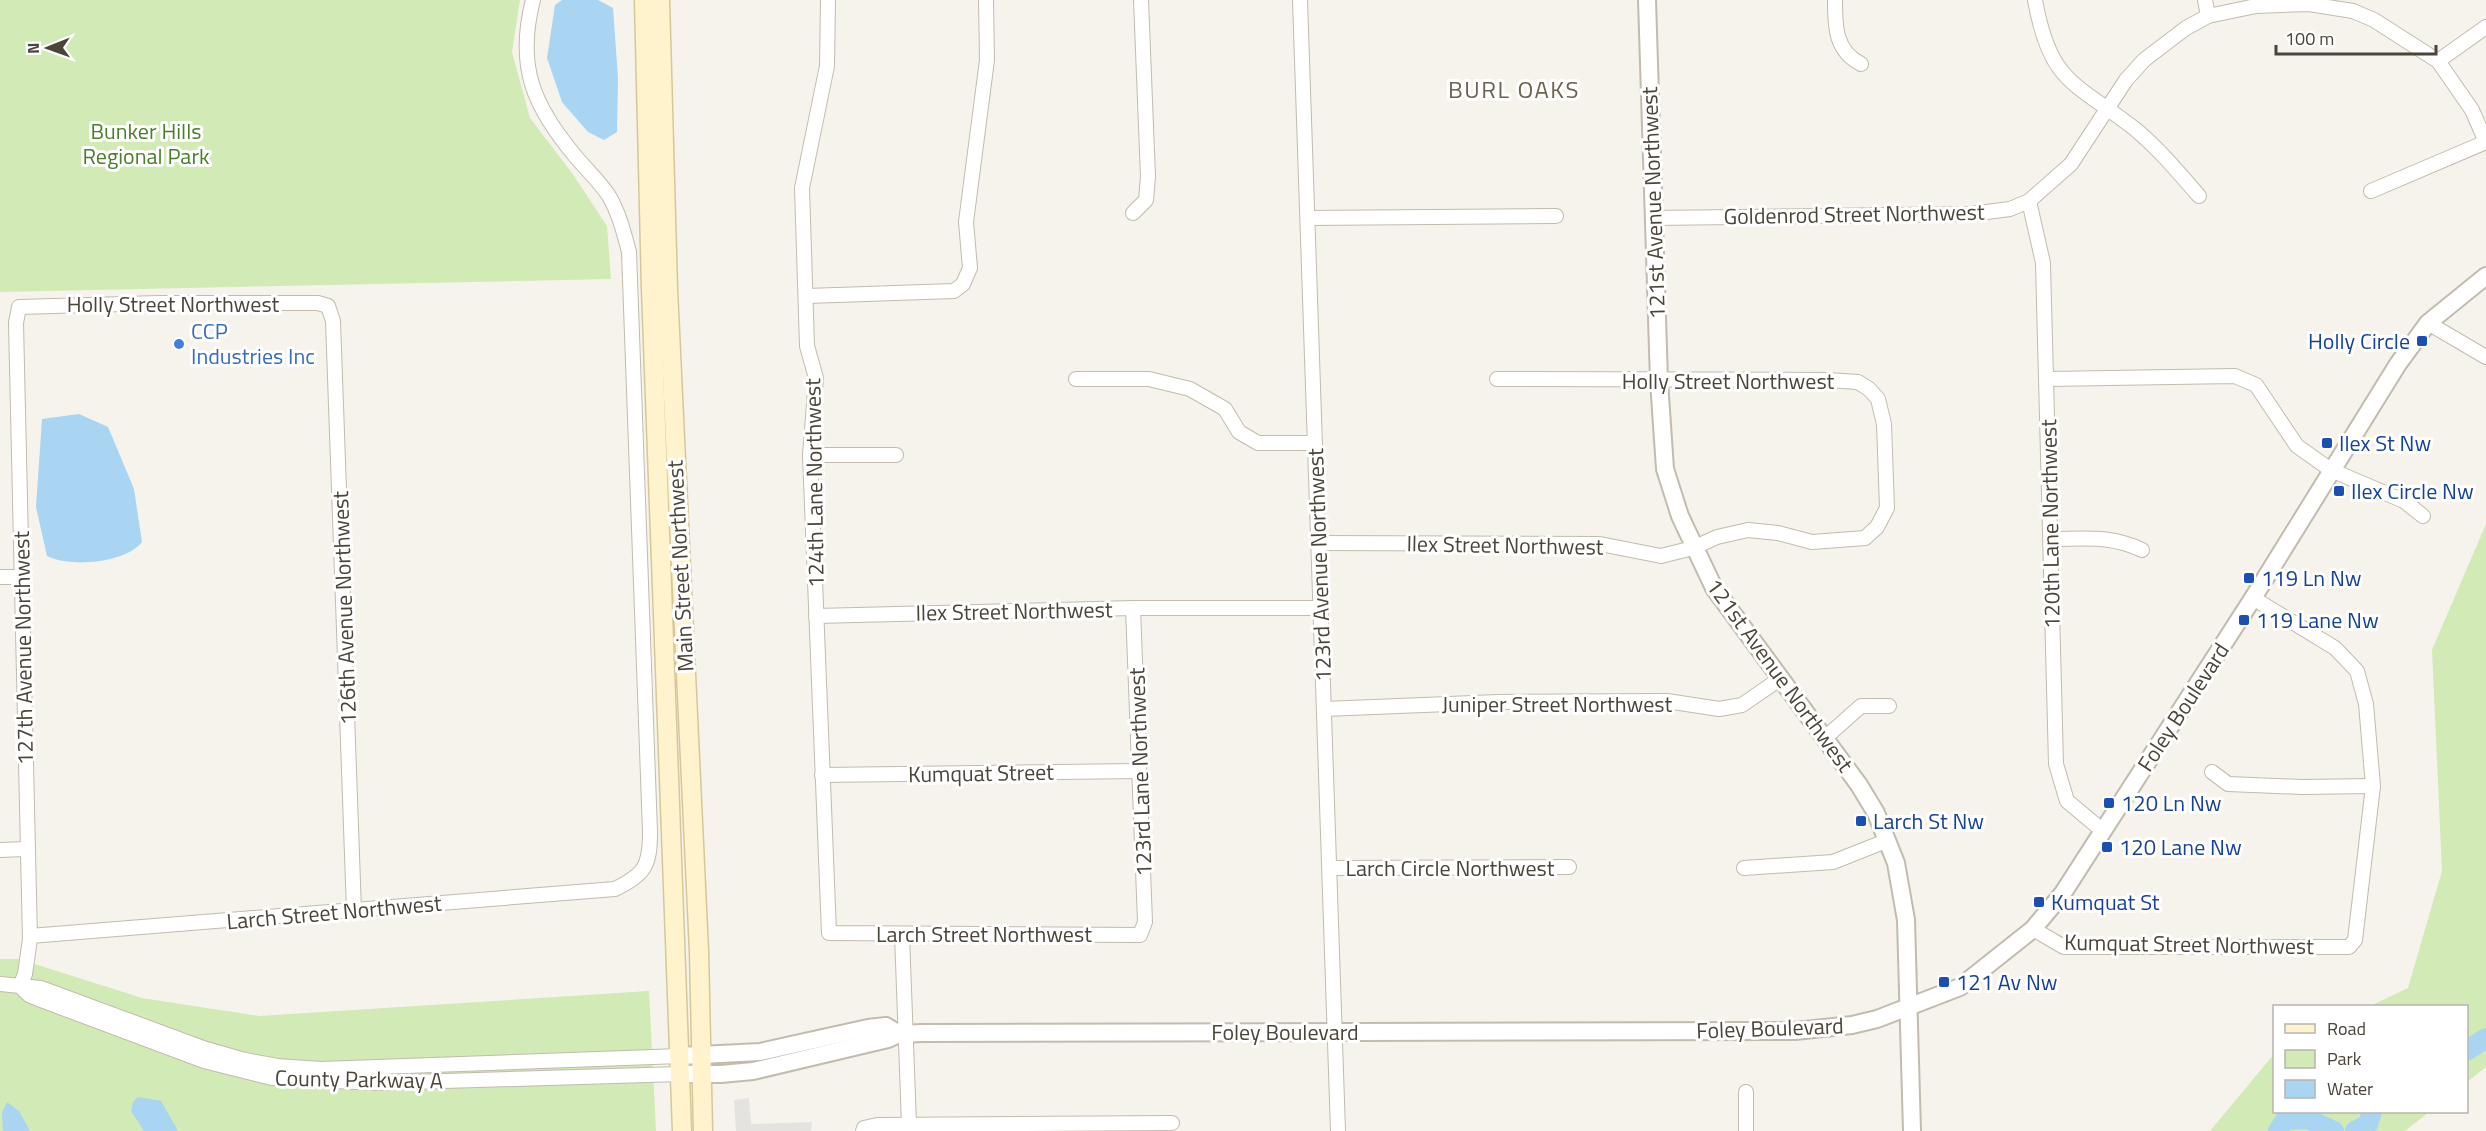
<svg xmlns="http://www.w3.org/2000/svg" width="2486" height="1131" font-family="'Titillium Web',sans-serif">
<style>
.green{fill:#d2eab5}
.parking{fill:#e5e3e0}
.water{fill:#a9d4f2}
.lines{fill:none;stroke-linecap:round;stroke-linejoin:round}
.river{stroke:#a9d4f2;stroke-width:20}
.minor-casing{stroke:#c2bbae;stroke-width:16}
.tertiary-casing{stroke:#c2bbae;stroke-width:20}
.secondary-casing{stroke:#d6c79b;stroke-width:21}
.minor{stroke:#fff;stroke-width:14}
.tertiary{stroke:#fff;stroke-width:16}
.secondary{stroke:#fff3cd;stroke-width:18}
.transit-dot{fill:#1a4fb4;stroke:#fff;stroke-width:2}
.shop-dot{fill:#3f7fe0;stroke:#fff;stroke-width:2}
.labels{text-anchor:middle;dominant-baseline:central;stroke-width:6;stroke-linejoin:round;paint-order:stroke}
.park-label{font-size:22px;fill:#4a7f2a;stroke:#fff}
.street-label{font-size:22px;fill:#4b4439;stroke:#fff}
.shop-label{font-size:22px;fill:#366cbe;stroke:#fff;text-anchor:start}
.transit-label{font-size:22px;fill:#164399;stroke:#fff;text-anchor:start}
.neighbourhood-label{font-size:24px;letter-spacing:1.5px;fill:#6e6250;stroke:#fff}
</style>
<rect width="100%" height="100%" fill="#f6f3ec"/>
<g class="green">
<path d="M0 0H520L512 52 530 118 572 173 607 226 611 279 0 292Z"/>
<path d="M2486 524V1067L2467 1082 2466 1006H2370L2408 988 2442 871 2432 650Z"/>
<path d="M0 959H19L142 998 259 1016 649 991 656 1131H0Z"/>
<path d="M2274 1054V1112H2429L2405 1131H2210Z"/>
</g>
<path class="parking" d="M749 1098 751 1124 812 1122 811 1131H736L734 1100Z"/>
<g class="water">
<path d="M562 0H598L613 8 618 78 617 132 604 140 588 132 562 102 547 58 555 5Z"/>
<path d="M79 414 108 427 134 489 142 542C125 563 71 568 47 556L36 507 42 419Z"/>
<path d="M138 1097 161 1101 178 1131H144L131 1111 133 1102Z"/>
<path d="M7 1102 19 1111 30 1131H3L2 1113Z"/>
</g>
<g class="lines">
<g class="river">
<path d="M2466 1051 2486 1038"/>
<path d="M2278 1131 2285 1120 2308 1119 2334 1131"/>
<path d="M2355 1131 2368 1124 2372 1112"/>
</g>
<defs>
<g id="minor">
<path d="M828 0 827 66 802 188 807 346 816 378 810 455 829 933 1140 935 1145 922 1133 608"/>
<path d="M1300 0 1338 1131"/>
<path d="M1835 0C1835 26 1835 51 1861 64"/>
<path d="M2035 0C2050 84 2075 82 2135 129 2159 149 2179 173 2199 196"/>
<path d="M2205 0 2208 16"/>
<path d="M2438 61 2486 27"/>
<path d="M2371 191 2486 142"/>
<path d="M2029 201 2043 263 2056 764 2067 801 2103 831"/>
<path d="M1133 213 1146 200 1148 177 1141 0"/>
<path d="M1308 218 1556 216"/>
<path d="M1653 218 1971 214 2010 209 2029 201 2071 164 2126 80 2144 60 2186 28 2208 16 2256 6 2309 4 2353 11 2374 20 2438 61 2472 110 2486 142"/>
<path d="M807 296 954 291 963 284 970 268 966 222 987 60 986 0"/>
<path d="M2428 323 2486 357"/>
<path d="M1076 379H1149L1190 389 1225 409 1239 432 1258 443H1315"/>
<path d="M2047 379 2235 376 2256 385 2297 446 2331 470 2404 501 2423 516"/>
<path d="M810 455H896"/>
<path d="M2051 539C2086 539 2110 535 2142 550"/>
<path d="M1317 543 1600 544 1661 556 1693 548 1717 537 1748 530 1778 533 1812 542 1865 538 1877 527 1887 508 1884 424 1878 399 1869 389 1858 382 1828 380 1497 379"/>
<path d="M0 577H22"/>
<path d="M816 616 1133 608H1320"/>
<path d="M1324 709 1498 702 1667 701 1719 709 1742 705 1781 678"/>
<path d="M1826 737 1861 706H1889"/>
<path d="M2212 772 2228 784 2302 787 2373 786"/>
<path d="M822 775 1139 771"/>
<path d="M0 850 26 849"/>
<path d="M1330 868 1569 867"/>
<path d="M1744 868 1833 862 1886 841"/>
<path d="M2033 929 2064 947H2349L2355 940 2373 786 2366 704 2357 671 2335 648 2253 598"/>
<path d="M902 935 909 1124"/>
<path d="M30 936 615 889C645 874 650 866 650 832L629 252C624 233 619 213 609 196 600 182 586 169 576 157 533 106 516 66 533 0"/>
<path d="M0 984 41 988 206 1049 245 1060 277 1066 321 1069 680 1056"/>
<path d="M20 986 25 974 30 939 16 323 19 307 159 303H318L328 306 333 321 354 911"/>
<path d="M20 986 29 995 41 1000 204 1061 272 1078 378 1083 680 1074"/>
<path d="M1746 1092V1131"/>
<path d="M863 1131 864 1128 877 1125 1172 1123"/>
</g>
<g id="tertiary">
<path d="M1647 0 1659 381 1665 469 1680 516 1714 588 1859 785 1876 813 1896 863 1906 920 1912 1131"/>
<path d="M680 1056 760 1052 868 1028 886 1026 899 1034"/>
<path d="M680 1074H721L753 1071 888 1039 899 1034 922 1033 1795 1031 1852 1025 1877 1019 1960 987 2033 929 2063 893 2253 598 2398 364 2428 323 2486 276"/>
</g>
<g id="secondary">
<path d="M644 0 651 289 682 1131"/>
<path d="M660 0 668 289 699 951 703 1131"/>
</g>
</defs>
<use href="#minor" class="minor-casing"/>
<use href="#tertiary" class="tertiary-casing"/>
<use href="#secondary" class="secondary-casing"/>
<use href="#minor" class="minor"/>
<use href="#tertiary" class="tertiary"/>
<use href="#secondary" class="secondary"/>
</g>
<g class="transit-dot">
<rect x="2416" y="335" width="12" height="12" rx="3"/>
<rect x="2321" y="437" width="12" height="12" rx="3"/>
<rect x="2333" y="485" width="12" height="12" rx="3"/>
<rect x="2243" y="572" width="12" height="12" rx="3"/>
<rect x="2238" y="614" width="12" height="12" rx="3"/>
<rect x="2103" y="797" width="12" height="12" rx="3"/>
<rect x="1855" y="815" width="12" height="12" rx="3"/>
<rect x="2101" y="841" width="12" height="12" rx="3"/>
<rect x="2033" y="896" width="12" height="12" rx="3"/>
<rect x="1938" y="976" width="12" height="12" rx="3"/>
</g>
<circle class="shop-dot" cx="179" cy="344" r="6"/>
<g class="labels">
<g class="park-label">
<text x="146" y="131">Bunker Hills<tspan x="146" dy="25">Regional Park</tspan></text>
</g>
<g class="street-label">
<text transform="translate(1653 203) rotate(-92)">121st Avenue Northwest</text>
<text transform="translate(1854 214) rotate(-1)">Goldenrod Street Northwest</text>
<text x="173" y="304">Holly Street Northwest</text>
<text x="1728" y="381">Holly Street Northwest</text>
<text transform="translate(814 483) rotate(-91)">124th Lane Northwest</text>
<text transform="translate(2050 524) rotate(-91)">120th Lane Northwest</text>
<text transform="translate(1505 545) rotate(1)">Ilex Street Northwest</text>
<text transform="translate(1319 565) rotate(-92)">123rd Avenue Northwest</text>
<text transform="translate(680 566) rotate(-93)">Main Street Northwest</text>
<text transform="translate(344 608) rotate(-92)">126th Avenue Northwest</text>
<text transform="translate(1014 611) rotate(-1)">Ilex Street Northwest</text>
<text transform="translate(23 648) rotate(-91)">127th Avenue Northwest</text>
<text transform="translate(1780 675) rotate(54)">121st Avenue Northwest</text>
<text x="1557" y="704">Juniper Street Northwest</text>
<text transform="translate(2183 707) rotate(-57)">Foley Boulevard</text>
<text transform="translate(1140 772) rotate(-92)">123rd Lane Northwest</text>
<text transform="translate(981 773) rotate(-1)">Kumquat Street</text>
<text x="1450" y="868">Larch Circle Northwest</text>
<text transform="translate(334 912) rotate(-5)">Larch Street Northwest</text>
<text x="984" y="934">Larch Street Northwest</text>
<text transform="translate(2189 944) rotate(1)">Kumquat Street Northwest</text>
<text transform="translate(1770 1028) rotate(-2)">Foley Boulevard</text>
<text x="1285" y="1032">Foley Boulevard</text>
<text transform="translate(359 1079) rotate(1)">County Parkway A</text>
</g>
<g class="shop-label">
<text x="191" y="331">CCP<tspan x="191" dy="25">Industries Inc</tspan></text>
</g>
<g class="transit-label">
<text x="2410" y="341" text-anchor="end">Holly Circle</text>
<text x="2339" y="443">Ilex St Nw</text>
<text x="2351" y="491">Ilex Circle Nw</text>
<text x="2261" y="578">119 Ln Nw</text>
<text x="2256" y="620">119 Lane Nw</text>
<text x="2121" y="803">120 Ln Nw</text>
<text x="1873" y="821">Larch St Nw</text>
<text x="2119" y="847">120 Lane Nw</text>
<text x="2051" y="902">Kumquat St</text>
<text x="1956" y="982">121 Av Nw</text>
</g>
<g class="neighbourhood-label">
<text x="1514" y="89">BURL OAKS</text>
</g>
</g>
<rect x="2273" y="1005" width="195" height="108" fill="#ffffff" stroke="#b7b4b0" stroke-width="1.5"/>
<rect x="2285" y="1024" width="30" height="9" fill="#fff3cd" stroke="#b7b4b0" stroke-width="1.5"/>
<text x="2327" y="1035" font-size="18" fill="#4b4439">Road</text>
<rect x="2285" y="1050" width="30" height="18" fill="#d2eab5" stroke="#b7b4b0" stroke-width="1.5"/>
<text x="2327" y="1065" font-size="18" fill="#4b4439">Park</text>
<rect x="2285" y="1080" width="30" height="18" fill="#a9d4f2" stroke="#b7b4b0" stroke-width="1.5"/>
<text x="2327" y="1095" font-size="18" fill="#4b4439">Water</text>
<g transform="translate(48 48) rotate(269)" stroke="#ffffff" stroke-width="4.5" paint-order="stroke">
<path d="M0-4.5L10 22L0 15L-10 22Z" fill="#4b4439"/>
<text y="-9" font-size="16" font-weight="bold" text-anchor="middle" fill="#4b4439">N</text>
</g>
<path d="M2276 45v9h160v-9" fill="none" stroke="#4b4439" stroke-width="3"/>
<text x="2285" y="45" font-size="18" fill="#4b4439" stroke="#ffffff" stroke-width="4.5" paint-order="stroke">100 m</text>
</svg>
